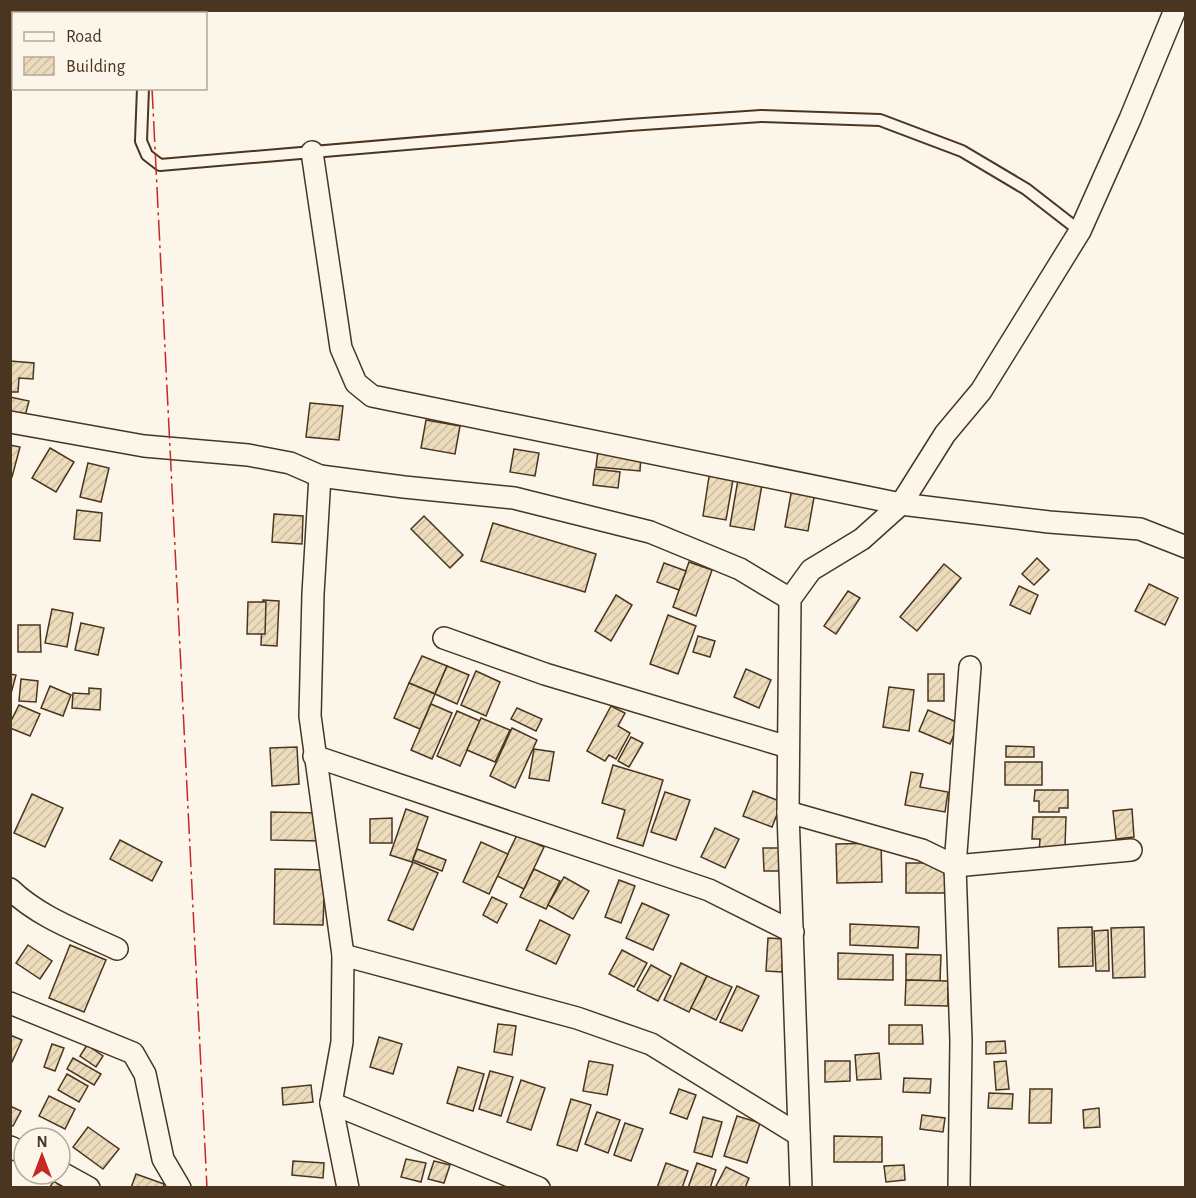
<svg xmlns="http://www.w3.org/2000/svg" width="1196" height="1198" font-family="'Alegreya Sans',sans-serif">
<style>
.building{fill:url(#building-hatch);stroke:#4a3520;stroke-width:1.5}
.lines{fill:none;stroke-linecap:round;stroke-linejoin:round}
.lane-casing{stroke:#4a3520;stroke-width:14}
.street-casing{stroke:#4a3520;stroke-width:24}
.lane{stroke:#fbf6e9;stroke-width:10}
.street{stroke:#fbf6e9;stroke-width:21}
.power{stroke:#c62828;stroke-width:1.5;stroke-dasharray:21 4.5 3 4.5;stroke-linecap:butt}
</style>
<defs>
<pattern id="building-hatch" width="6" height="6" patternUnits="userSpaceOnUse" patternTransform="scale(1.5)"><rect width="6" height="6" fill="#ecdcbc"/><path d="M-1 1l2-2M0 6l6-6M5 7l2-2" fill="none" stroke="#ccbda1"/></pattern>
</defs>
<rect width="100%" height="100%" fill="#fbf6e9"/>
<g class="building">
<path d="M10 361 34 363 33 379 19 378 18 392H10Z"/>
<path d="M10 397 29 401 25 416 10 413Z"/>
<path d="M310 403 343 406 339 440 306 437Z"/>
<path d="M426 420 460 426 455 454 421 448Z"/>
<path d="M10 445 20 447 12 477H10Z"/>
<path d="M50 448 74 462 56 492 32 478Z"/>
<path d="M514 449 539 453 535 476 510 472Z"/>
<path d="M598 450 641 454 640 471 596 467Z"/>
<path d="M88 463 109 468 101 502 80 497Z"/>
<path d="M595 469 620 472 618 488 593 485Z"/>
<path d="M710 470 734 474 726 520 703 516Z"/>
<path d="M739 474 763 479 754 530 730 526Z"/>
<path d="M792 488 815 492 808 531 785 527Z"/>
<path d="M77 510 102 513 100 541 74 539Z"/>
<path d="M274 514 303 516 302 544 272 542Z"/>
<path d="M424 516 463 555 450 568 411 529Z"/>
<path d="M493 523 596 554 585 592 481 561Z"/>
<path d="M1037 558 1049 570 1034 585 1022 574Z"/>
<path d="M689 562 712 570 696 616 673 607Z"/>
<path d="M664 563 686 571 679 590 657 582Z"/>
<path d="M944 564 961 578 917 631 900 617Z"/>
<path d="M1149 584 1178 598 1165 625 1135 611Z"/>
<path d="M1019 586 1038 595 1030 614 1010 605Z"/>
<path d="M848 591 860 598 836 634 824 626Z"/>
<path d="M616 595 632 605 611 641 595 631Z"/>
<path d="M263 600 279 601 277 646 261 645Z"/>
<path d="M248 602H266L265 634H247Z"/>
<path d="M52 609 73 613 67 647 45 643Z"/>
<path d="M668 615 696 626 678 674 650 664Z"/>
<path d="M81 623 104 628 98 655 75 650Z"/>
<path d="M18 625H40L41 652H18Z"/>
<path d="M698 636 715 641 710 657 693 652Z"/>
<path d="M422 656 447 666 435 694 409 683Z"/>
<path d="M447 666 469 675 457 704 435 694Z"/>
<path d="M746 669 771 680 759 708 734 697Z"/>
<path d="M476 671 500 682 486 716 461 705Z"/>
<path d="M10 674 16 675 10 697Z"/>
<rect x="928" y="674" width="16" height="27"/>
<path d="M21 679 38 681 36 702 19 701Z"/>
<path d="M409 683 435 694 420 729 394 718Z"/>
<path d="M50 686 71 695 63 716 41 708Z"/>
<path d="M889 687 914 690 909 731 883 727Z"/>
<path d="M89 688 101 689 100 710 72 708 73 693 89 694Z"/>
<path d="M431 704 452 713 432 759 411 750Z"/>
<path d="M19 705 40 714 30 736 10 728V723Z"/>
<path d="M611 706 625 713 618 726 630 733 616 759 609 755 605 761 587 751Z"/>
<path d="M517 708 542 719 536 731 511 719Z"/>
<path d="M928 710 959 723 950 744 919 731Z"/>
<path d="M457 711 480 721 460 766 437 756Z"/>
<path d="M481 718 510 730 495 762 467 750Z"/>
<path d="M512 728 537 740 515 788 490 776Z"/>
<path d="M631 737 643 743 629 767 618 761Z"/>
<path d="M1006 746 1034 747V757H1006Z"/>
<path d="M297 747 299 784 272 786 270 748Z"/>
<path d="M534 749 554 752 549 781 529 778Z"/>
<rect x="1005" y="762" width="37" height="23"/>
<path d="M613 765 663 780 643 846 617 838 625 810 602 803Z"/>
<path d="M911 772 923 774 920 787 948 792 945 812 905 805Z"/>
<path d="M1035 790H1068V808H1059V812H1039V801H1034Z"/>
<path d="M753 791 782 802 772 827 743 816Z"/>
<path d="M665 792 690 800 676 840 651 832Z"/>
<path d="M32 794 63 808 45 847 14 833Z"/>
<path d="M406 809 428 817 412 862 390 855Z"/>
<path d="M1132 809 1134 837 1116 839 1113 811Z"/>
<path d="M271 812 322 813V841L271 840Z"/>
<path d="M1033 817H1066L1065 847 1039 852 1040 839H1032Z"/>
<path d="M392 818V843H370V819Z"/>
<path d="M715 828 739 839 725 868 701 857Z"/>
<path d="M517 835 544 847 524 889 497 876Z"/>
<path d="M120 840 162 862 152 881 110 859Z"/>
<path d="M481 842 508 854 489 894 463 882Z"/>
<path d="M881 843 882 882 837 883 836 844Z"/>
<path d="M763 848H785V871H764Z"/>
<path d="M417 849 446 860 442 871 413 860Z"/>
<path d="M413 862 438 873 413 930 388 920Z"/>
<rect x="906" y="863" width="41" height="30"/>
<path d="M275 869 325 870 323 925 274 924Z"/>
<path d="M534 869 560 881 546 909 520 897Z"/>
<path d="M564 877 589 891 573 919 548 905Z"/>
<path d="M619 880 635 886 621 923 605 917Z"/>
<path d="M492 897 507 904 497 923 483 915Z"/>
<path d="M642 903 669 915 653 950 626 938Z"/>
<path d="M540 920 570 935 556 964 526 950Z"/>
<path d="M850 924 919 927 918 948 850 945Z"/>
<path d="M1092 927 1093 966 1059 967 1058 928Z"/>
<path d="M1144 927 1145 977 1113 978 1111 928Z"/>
<path d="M1108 930 1109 971H1096L1094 931Z"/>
<path d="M768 938 784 939 782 972 766 971Z"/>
<path d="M28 945 52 961 40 979 16 963Z"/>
<path d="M70 945 106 960 84 1012 49 998Z"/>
<path d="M622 950 647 963 634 987 609 974Z"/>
<path d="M838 953 893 955V980L838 979Z"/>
<path d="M906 954 941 955 940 981 906 980Z"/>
<path d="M681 963 707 976 689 1012 664 1000Z"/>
<path d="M651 965 671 976 658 1001 637 990Z"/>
<path d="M707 976 732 987 716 1020 691 1008Z"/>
<path d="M906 980 948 981V1006L905 1005Z"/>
<path d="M737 986 759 996 742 1031 720 1022Z"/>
<path d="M498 1024 516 1026 512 1055 494 1052Z"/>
<path d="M889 1025H922L923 1044H889Z"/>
<path d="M10 1035 22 1040 11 1064H10Z"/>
<path d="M379 1037 402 1044 393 1074 370 1067Z"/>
<path d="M1005 1041 1006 1053 986 1054V1042Z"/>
<path d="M52 1044 64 1048 55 1071 44 1067Z"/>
<path d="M87 1045 103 1056 96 1067 80 1056Z"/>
<path d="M879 1053 881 1079 857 1080 855 1055Z"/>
<path d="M73 1058 101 1074 94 1085 67 1069Z"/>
<path d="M589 1061 613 1065 607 1095 583 1091Z"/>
<path d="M825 1061H850V1081L825 1082Z"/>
<path d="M1006 1061 1009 1089 996 1090 994 1062Z"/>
<path d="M458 1067 484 1074 473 1111 447 1103Z"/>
<path d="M490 1071 513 1077 501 1116 479 1109Z"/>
<path d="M67 1074 88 1086 79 1102 58 1090Z"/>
<path d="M904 1078 931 1079 930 1093 903 1092Z"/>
<path d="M521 1080 545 1088 531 1130 507 1122Z"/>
<path d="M311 1085 313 1102 283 1105 282 1088Z"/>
<path d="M679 1089 696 1095 687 1119 670 1113Z"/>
<path d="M1030 1089H1052L1051 1123H1029Z"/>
<path d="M989 1093 1013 1094 1012 1109 988 1108Z"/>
<path d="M49 1096 75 1109 65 1129 39 1116Z"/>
<path d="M571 1099 591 1105 577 1151 557 1145Z"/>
<path d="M10 1106 21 1111 13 1126 10 1124Z"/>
<path d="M1099 1108 1100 1127 1084 1128 1083 1110Z"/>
<path d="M597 1112 620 1120 608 1153 585 1144Z"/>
<path d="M922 1115 945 1118 943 1132 920 1129Z"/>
<path d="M737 1116 760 1123 747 1163 724 1156Z"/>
<path d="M703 1117 722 1122 712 1157 694 1152Z"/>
<path d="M625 1123 643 1129 631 1161 614 1155Z"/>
<path d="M88 1127 119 1149 103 1169 73 1147Z"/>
<path d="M834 1136 882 1137V1162H834Z"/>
<path d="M406 1159 426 1163 421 1182 401 1177Z"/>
<path d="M293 1161 324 1163 323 1178 292 1175Z"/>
<path d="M434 1161 450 1165 444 1183 428 1179Z"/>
<path d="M666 1163 688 1171 682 1188H657Z"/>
<path d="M697 1163 716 1170 710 1188H688Z"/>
<path d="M904 1165 905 1180 886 1182 884 1166Z"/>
<path d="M726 1167 749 1178 745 1188H715Z"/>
<path d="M136 1174 164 1184 163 1188H131Z"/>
<path d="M54 1181 63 1188H49Z"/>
</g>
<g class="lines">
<defs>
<g id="lane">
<path d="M146 14V10"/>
<path d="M143 88 141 141 147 155 160 165 629 125 761 116 880 120 962 151 1026 189 1080 231"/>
</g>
<g id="street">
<path d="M312 152 341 348 356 383 372 396 901 504 1049 522 1140 529 1186 547"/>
<path d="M10 422 144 446 248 455 290 463 320 476 404 487 514 498 650 532 740 569 790 599"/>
<path d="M320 476 313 594 310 716 343 955 342 1042 331 1103 348 1188"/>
<path d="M444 638 545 674 788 747"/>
<path d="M314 756 709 890 793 932"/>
<path d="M788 812 922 850 955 866 1131 850"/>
<path d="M10 889C40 918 81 932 117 949"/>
<path d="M343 955 577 1018 651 1044 799 1135"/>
<path d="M10 1003 133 1053 145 1074 163 1159 180 1188"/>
<path d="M331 1103 539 1188"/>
<path d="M10 1147 24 1153"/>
<path d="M60 1172 89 1188"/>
<path d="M801 1188 788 812 790 599 811 570 862 539 901 504 945 434 981 391 1080 231 1130 119 1175 10"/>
<path d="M959 1188 961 1041 955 866 970 667"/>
</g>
</defs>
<use href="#lane" class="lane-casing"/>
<use href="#street" class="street-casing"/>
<use href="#lane" class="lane"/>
<use href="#street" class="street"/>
<g class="power">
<path d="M148 10V14"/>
<path d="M152 88 207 1188"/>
</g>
</g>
<rect width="1196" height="1198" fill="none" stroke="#4a3520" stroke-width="24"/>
<rect x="12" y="12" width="195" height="78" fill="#fbf6e9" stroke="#b4a999" stroke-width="1.5"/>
<rect x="24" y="32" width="30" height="9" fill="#fbf6e9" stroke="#b4a999" stroke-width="1.5"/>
<text x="66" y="42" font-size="18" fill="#4a3520">Road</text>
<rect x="24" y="57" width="30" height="18" fill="url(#building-hatch)" stroke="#b4a999" stroke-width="1.5"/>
<text x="66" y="72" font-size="18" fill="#4a3520">Building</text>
<g transform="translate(42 1156)"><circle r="28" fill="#fbf6e9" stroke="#b4a999" stroke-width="1.5"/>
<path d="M0-4.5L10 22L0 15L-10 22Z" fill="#c62828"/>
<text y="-9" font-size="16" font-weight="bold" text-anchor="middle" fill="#4a3520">N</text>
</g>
</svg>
